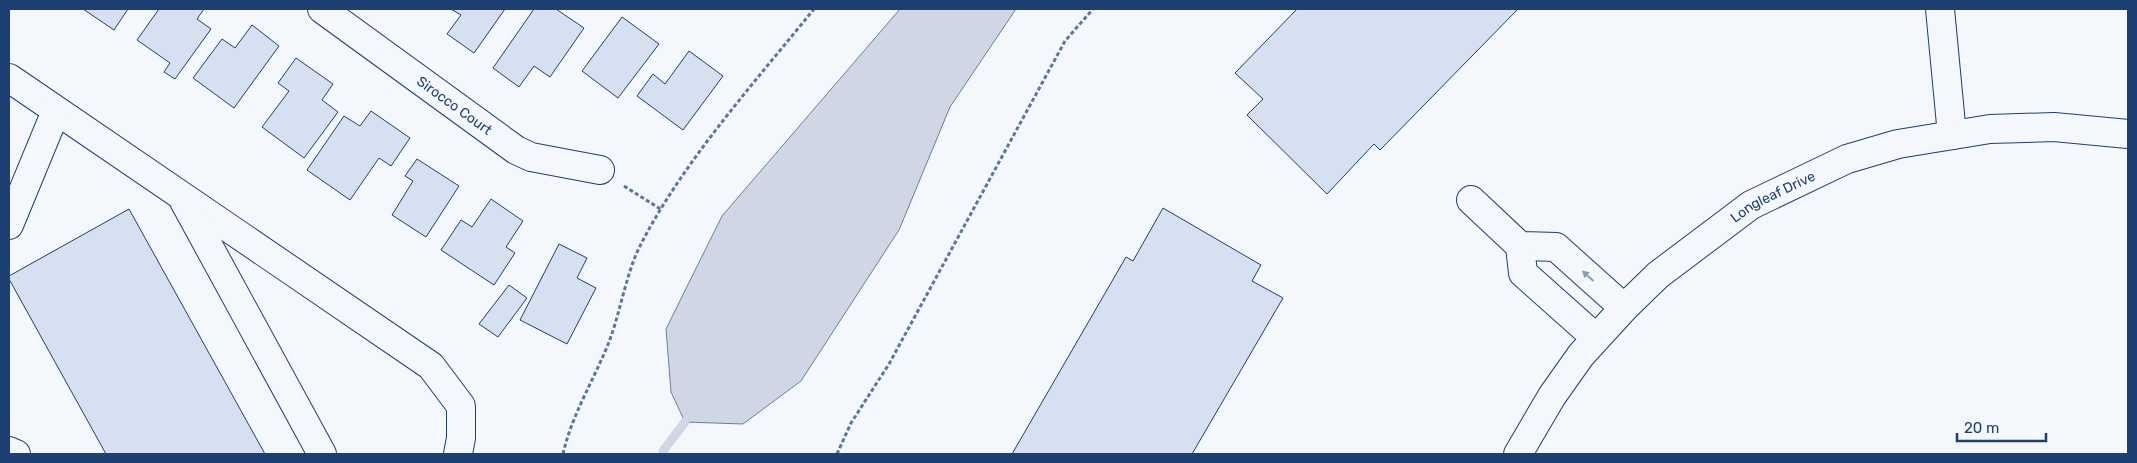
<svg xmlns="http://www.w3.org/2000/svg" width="2137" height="463" font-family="Rubik,sans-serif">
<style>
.water{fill:#cfd7e4;stroke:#687fa3}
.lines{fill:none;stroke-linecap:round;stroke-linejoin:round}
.stream{stroke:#cfd7e4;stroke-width:9}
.building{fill:#d5e0f0;stroke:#1d3f73}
.minor-casing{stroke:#1d3f73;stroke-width:30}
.path{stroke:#5e769c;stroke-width:3;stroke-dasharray:4 2.5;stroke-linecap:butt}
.minor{stroke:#f4f7fb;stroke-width:28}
.oneway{fill:#889bb7}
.labels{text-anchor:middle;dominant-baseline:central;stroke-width:4;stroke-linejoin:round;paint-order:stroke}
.street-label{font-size:14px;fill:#1d3f73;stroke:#f4f7fb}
</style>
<rect width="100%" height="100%" fill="#f4f7fb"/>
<path class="water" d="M900 9H1016L950 107 899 230 801 381 743 424 685 422 671 392 666 329 722 216Z"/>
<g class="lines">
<path class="stream" d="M664 454 663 451 685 422"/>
</g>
<g class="building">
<path d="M83 9H128L114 30Z"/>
<path d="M159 9H204L197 19 211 29 175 79 164 72 170 63 137 40Z"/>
<path d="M451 9H505L474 53 447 34 461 15Z"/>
<path d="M534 9H556L584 28 550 77 534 66 519 87 493 68Z"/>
<path d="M1297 9H1518L1380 150 1374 144 1327 194 1247 115 1263 99 1235 73Z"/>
<path d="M622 17 659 44 618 98 582 71Z"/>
<path d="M252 25 279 46 234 108 193 78 222 39 235 48Z"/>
<path d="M689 51 723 76 683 130 637 96 653 74 665 84Z"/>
<path d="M296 58 333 84 322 100 338 112 304 158 262 127 289 91 278 83Z"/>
<path d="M371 111 410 138 391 166 379 158 350 200 307 170 344 116 360 126Z"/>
<path d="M417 159 459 186 426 237 392 215 413 181 405 176Z"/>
<path d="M491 199 523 221 506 247 515 253 494 285 441 250 461 220 472 227Z"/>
<path d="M1163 208 1261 265 1252 281 1283 298 1192 454H1012L1126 257 1133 261Z"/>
<path d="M129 209 265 454H106L9 279V276Z"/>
<path d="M559 244 587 258 577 278 596 288 567 344 520 320Z"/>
<path d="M509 285 527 298 498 337 479 324Z"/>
</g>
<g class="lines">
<defs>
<g id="minor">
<path id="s1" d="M322 9 516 150 531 157 600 170"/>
<path d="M1940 9 1952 135"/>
<path d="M9 78 431 366 461 406V438L458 454"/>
<path d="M1471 200 1520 246 1556 247 1624 308"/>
<path d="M184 201 322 454"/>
<path d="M9 225 56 111"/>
<path d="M1520 246 1523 273 1596 338"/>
<path d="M9 451 16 454"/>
<path id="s2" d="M1518 454 1552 396 1581 355 1624 308 1658 275 1751 205 1847 159 1898 144 1990 129 2054 127 2128 134"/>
</g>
</defs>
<use href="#minor" class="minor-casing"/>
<g class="path">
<path d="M624 186 662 210"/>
<path d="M563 454C572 414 594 380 609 342 620 313 626 275 639 248 681 164 755 82 814 9"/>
<path d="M837 454 851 423 889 364 1065 41 1093 9"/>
</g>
<use href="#minor" class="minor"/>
</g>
<defs><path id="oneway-solid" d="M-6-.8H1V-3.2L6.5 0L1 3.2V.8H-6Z" transform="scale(1.25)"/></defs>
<use class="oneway" href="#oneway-solid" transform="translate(1588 276) rotate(-138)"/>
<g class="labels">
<g class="street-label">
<text stroke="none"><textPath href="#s1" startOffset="164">Sirocco Court</textPath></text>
<text stroke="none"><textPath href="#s2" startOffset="368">Longleaf Drive</textPath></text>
</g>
</g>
<rect width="2137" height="463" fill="none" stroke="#1d3f73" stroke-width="20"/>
<path d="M1957 433v8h89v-8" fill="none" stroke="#1d3f73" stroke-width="2.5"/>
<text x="1964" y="433" font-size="15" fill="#1d3f73" stroke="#f4f7fb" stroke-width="4" paint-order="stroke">20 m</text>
</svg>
